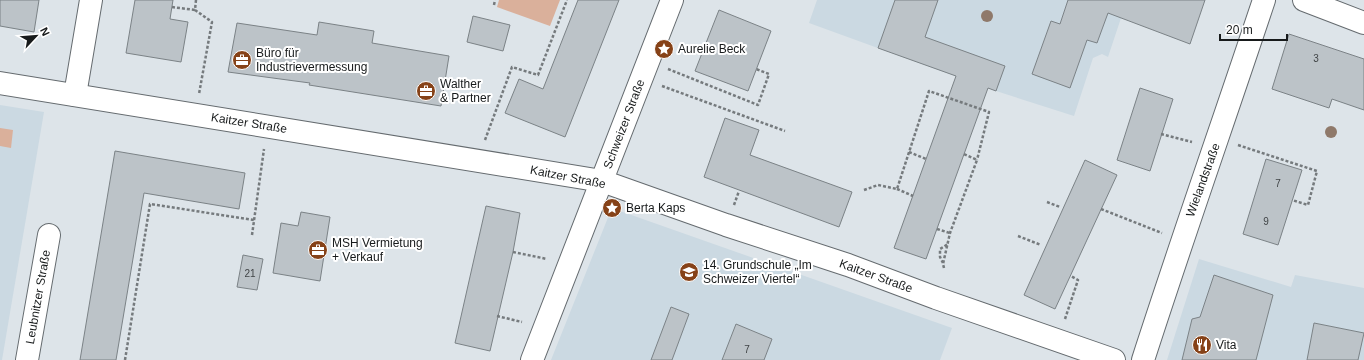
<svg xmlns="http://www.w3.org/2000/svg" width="1364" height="360" font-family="Arial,sans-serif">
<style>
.built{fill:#cbd9e2}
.green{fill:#dab09b}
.building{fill:#bcc3c8;stroke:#7b8286}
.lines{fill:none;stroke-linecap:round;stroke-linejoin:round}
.minor-casing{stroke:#656b6f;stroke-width:24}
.path{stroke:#757a7d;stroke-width:2.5;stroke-dasharray:3 2;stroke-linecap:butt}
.minor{stroke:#fff;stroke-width:22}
.tree{fill:#8f796a}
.labels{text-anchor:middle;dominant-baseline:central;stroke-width:4;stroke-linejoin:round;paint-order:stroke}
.number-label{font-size:10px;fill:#404446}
.poi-label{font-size:12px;fill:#171a1b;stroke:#fff;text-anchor:start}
.street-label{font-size:12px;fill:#171a1b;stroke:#fff}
</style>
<rect width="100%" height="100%" fill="#dde4e9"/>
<g class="built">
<path d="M817 0H1127L1108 57 1102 54 1093 58 1074 116 996 91 809 23Z"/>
<path d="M0 105 44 112 2 360H0Z"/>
<path d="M620 211 952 328 940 360H551L609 215Z"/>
<path d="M1199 259 1291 287 1295 275 1364 288V360H1167Z"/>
</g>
<g class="green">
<path d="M499 0H560L550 26 497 7Z"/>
<path d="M0 128 13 130 11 148 0 146Z"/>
</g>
<g class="building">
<path d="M0 0H39L34 32 0 26Z"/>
<path d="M135 0H173L170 19 188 22 181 62 126 53Z"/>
<path d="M578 0H619L565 137 505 113 519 79 543 89Z"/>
<path d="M895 0H938L925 37 1005 66 996 91 988 88 926 259 894 248 956 76 878 48Z"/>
<path d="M1068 0H1205L1190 44 1108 13 1097 43 1087 40 1070 88 1032 74 1051 21 1060 24Z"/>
<path d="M719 10 771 31 748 91 695 71Z"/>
<path d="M473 16 510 25 503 51 467 42Z"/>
<path d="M319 22 374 31 372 43 449 56 441 106 309 85 310 83 228 72 237 23 317 35Z"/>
<path d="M1289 34 1364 59V110L1332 99 1329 108 1272 89Z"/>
<path d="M1140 88 1173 99 1150 171 1117 160Z"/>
<path d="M725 118 759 130 750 155 852 192 839 227 704 177Z"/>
<path d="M115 151 245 173 239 209 144 193 116 360H80Z"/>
<path d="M1266 159 1302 170 1278 245 1243 234Z"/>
<path d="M1085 160 1117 175 1055 309 1024 295Z"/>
<path d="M486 206 520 213 513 252 490 351 455 343Z"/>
<path d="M301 212 330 217 320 281 273 273 281 223 298 226Z"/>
<path d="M243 255 263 259 257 290 237 287Z"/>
<path d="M1214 275 1273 295 1256 360H1182L1192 319 1200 317Z"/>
<path d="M671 307 689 314 672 360H651Z"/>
<path d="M1314 323 1364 333 1358 360H1307Z"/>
<path d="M736 324 772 339 764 360H722Z"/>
</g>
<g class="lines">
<defs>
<g id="minor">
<path d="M1304 0 1364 23"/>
<path d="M0 83 602 181 726 225 848 265 936 298 1114 360"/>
<path d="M75 95 91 0"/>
<path d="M27 360 49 235"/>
<path d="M532 360 672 0"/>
<path d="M1143 360C1182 239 1224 120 1264 0"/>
</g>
</defs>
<use href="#minor" class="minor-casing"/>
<g class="path">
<path d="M196 0 195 10 212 22 199 94"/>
<path d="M494 5 495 0"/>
<path d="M172 7 195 10"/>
<path d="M668 69 758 105 769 74 756 69"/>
<path d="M662 86 785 131"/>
<path d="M1161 134 1192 142"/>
<path d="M485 140 512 67 538 75 567 0"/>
<path d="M1238 145 1317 171 1308 205 1292 200"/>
<path d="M909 152 926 159"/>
<path d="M897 189 913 196"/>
<path d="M864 190 878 185 897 189 929 91 989 112 977 160"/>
<path d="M1047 202 1060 207"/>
<path d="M734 205 739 191"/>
<path d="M1101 209 1162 233"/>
<path d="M937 229 950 233"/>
<path d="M252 235 264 149"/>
<path d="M1018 236 1041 245"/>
<path d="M513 252 547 259"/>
<path d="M943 263 940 257V249L948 244"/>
<path d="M944 268 943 264 950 233 977 160 964 154"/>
<path d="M497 316 522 322"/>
<path d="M1065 319 1078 280 1071 276"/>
<path d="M125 360 150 204 254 220"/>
</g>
<use href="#minor" class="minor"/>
</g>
<g class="tree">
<circle cx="987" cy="16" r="6"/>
<circle cx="1331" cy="132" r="6"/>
</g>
<defs>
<symbol id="sight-disc" viewBox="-11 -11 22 22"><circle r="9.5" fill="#864218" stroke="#fff"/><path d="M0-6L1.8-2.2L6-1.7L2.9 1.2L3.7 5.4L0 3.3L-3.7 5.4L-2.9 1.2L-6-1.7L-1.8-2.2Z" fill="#fff"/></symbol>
<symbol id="office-disc" viewBox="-11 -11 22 22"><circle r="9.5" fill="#864218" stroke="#fff"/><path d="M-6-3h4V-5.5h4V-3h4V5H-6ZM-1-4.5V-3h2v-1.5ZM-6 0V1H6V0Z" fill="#fff"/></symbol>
<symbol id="school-disc" viewBox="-11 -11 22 22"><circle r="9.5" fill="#864218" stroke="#fff"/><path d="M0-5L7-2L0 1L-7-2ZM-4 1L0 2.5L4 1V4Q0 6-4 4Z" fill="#fff"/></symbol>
<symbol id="restaurant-disc" viewBox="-11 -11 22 22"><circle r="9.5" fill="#864218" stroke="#fff"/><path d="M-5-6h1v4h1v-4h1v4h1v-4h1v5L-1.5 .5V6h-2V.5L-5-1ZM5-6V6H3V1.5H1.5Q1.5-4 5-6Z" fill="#fff"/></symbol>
</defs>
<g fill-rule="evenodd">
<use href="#sight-disc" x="653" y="38" width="22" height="22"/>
<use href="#office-disc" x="231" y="49" width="22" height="22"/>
<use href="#office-disc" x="415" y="80" width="22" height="22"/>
<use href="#sight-disc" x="601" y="197" width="22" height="22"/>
<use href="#office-disc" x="307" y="239" width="22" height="22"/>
<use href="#school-disc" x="678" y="261" width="22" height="22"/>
<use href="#restaurant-disc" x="1191" y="334" width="22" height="22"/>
</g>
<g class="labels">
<g class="number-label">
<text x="1316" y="58">3</text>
<text x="1278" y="183">7</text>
<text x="1266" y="221">9</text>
<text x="250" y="273">21</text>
<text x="747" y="349">7</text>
</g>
<g class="poi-label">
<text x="678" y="49">Aurelie Beck</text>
<text x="256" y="53">Büro für<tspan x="256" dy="14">Industrievermessung</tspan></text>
<text x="440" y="84">Walther<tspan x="440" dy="14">&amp; Partner</tspan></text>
<text x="626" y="208">Berta Kaps</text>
<text x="332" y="243">MSH Vermietung<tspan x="332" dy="14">+ Verkauf</tspan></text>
<text x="703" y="265">14. Grundschule „Im<tspan x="703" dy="14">Schweizer Viertel“</tspan></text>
<text x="1216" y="345">Vita</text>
</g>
<g class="street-label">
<text transform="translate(249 123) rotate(9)">Kaitzer Straße</text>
<text transform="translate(624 124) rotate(-69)">Schweizer Straße</text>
<text transform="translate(568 177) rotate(11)">Kaitzer Straße</text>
<text transform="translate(1203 180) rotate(-70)">Wielandstraße</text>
<text transform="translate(876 276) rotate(20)">Kaitzer Straße</text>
<text transform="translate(38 297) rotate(-80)">Leubnitzer Straße</text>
</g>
</g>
<g transform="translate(36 36) rotate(64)" stroke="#ffffff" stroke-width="3" paint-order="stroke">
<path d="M0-3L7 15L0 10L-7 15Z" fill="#171a1b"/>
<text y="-6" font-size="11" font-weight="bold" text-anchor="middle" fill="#171a1b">N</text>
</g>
<path d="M1220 34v6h67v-6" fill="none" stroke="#171a1b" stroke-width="2"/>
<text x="1226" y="34" font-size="12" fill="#171a1b" stroke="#ffffff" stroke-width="3" paint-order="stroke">20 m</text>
</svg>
